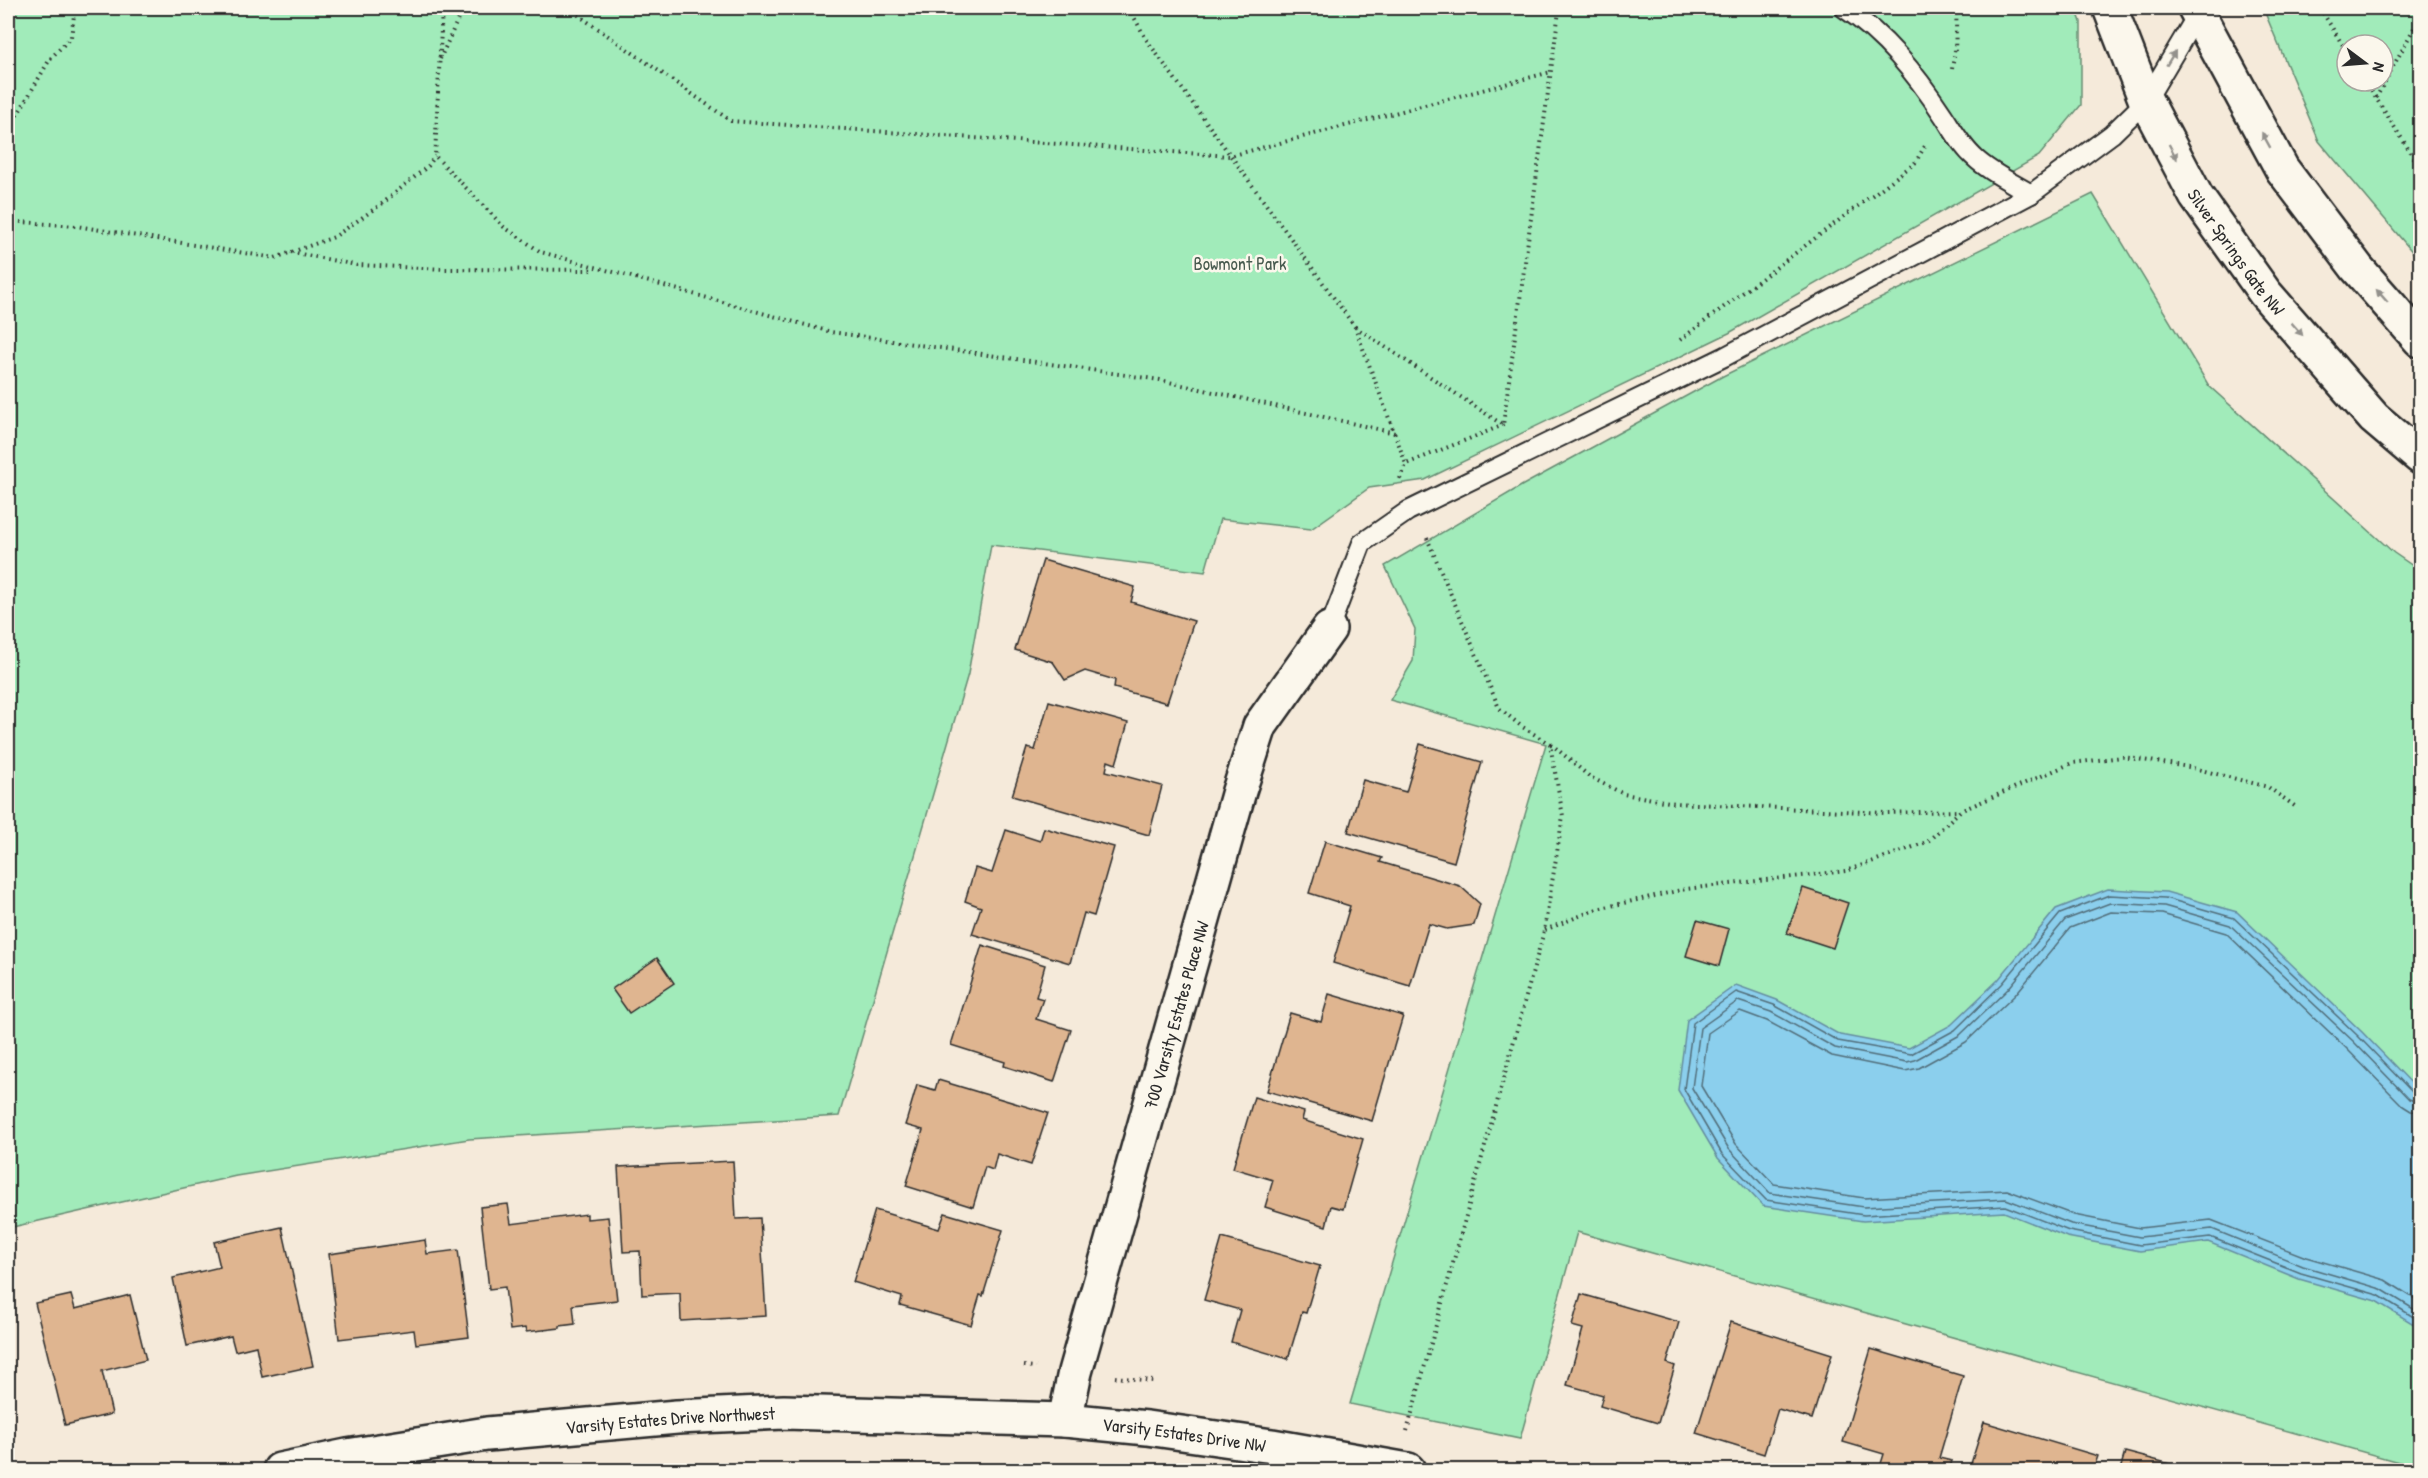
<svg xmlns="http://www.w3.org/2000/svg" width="2428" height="1478" font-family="'Patrick Hand',sans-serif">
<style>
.green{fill:#a1ebba;stroke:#668b72;stroke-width:1.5;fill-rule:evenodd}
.water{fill:#8bcfed;stroke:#658d9f;stroke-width:1.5}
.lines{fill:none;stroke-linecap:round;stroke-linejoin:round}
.shore{stroke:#516d79;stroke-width:1.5}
.building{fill:#dfb590;stroke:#2b2b2b;stroke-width:1.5}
.lane-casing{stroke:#2b2b2b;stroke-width:22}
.street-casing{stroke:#2b2b2b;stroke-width:38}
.secondary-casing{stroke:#2b2b2b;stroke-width:38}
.path{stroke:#2b2b2b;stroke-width:4;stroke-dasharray:1.5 4.5;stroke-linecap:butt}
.lane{stroke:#fbf7ec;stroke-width:18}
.street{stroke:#fbf7ec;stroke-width:33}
.secondary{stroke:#fbf7ec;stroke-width:33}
.oneway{fill:#93918c}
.labels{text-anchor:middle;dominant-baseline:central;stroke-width:5;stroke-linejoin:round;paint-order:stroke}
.street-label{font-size:18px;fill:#2b2b2b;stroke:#fbf7ec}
.park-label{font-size:18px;fill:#485b4f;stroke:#fbf7ec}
</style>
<rect width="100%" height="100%" fill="#f5eada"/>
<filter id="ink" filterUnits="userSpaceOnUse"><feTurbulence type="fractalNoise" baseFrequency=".0167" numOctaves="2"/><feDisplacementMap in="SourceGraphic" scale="12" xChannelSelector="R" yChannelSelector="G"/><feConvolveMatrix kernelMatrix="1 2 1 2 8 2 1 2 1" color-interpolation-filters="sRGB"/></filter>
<g filter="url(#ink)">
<g class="green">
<path d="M8 8H2076L2081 22V105L2039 156 1729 333 1425 480 1369 488 1311 529 1220 519 1205 572 991 545 968 674 839 1116 469 1139 236 1176 8 1228Z"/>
<path d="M2263 8H2420V261L2319 141ZM2347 45H2383V81H2347Z"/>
<path d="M2093 194 2209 386 2394 553 2420 571V1468L1577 1232 1520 1439 1350 1404 1546 744 1390 700 1413 661 1415 629 1385 566 1523 485 1723 376Z"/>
</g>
<path class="water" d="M2108 889 2166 892 2237 912 2362 1032 2420 1092V1328L2376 1301 2299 1279 2208 1242 2140 1251 2067 1237 2004 1212 1863 1221 1763 1206 1718 1158 1678 1090 1687 1020 1736 985 1777 1000 1840 1035 1909 1048 1951 1025 1998 980 2056 909Z"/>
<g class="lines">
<g class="shore">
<path d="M2420 1095 2414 1094 2358 1036 2234 918 2165 898 2109 895 2060 914 2002 984 1955 1030 1911 1054 1838 1041 1774 1005 1736 992 1693 1023 1684 1089 1722 1154 1766 1200 1864 1215 2005 1206 2069 1231 2140 1245 2210 1237 2301 1273 2378 1295 2420 1321"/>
<path d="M2420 1103 2409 1099 2353 1041 2230 925 2164 906 2110 903 2065 920 2008 989 1960 1035 1915 1060 1907 1062 1835 1048 1771 1012 1738 1001 1700 1028 1692 1088 1729 1149 1770 1193 1864 1207 2006 1199 2071 1224 2140 1237 2212 1229 2303 1266 2381 1289 2420 1313"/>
<path d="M2420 1112 2411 1111 2403 1106 2346 1048 2226 933 2162 914 2111 912 2070 928 2015 995 1966 1042 1919 1068 1905 1071 1832 1056 1767 1021 1740 1011 1708 1033 1701 1086 1736 1144 1774 1184 1864 1198 2007 1190 2074 1215 2140 1228 2211 1220 2306 1257 2385 1280 2420 1302"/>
</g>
</g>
<g class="building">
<path d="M1043 560 1135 587 1131 602 1194 621 1167 703 1114 688 1115 680 1085 671 1065 680 1053 662 1015 650Z"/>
<path d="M1049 701 1128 723 1116 764 1108 761 1106 771 1162 786 1149 835 1012 796 1027 748 1035 750Z"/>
<path d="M1420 744 1482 762 1454 862 1348 832 1363 780 1406 792Z"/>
<path d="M1044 828 1114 847 1094 916 1084 913 1070 963 972 934 981 907 965 901 975 868 992 873 1006 830 1040 841Z"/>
<path d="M1325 841 1382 858 1380 862 1460 886 1480 904 1474 925 1447 929 1429 924 1410 986 1333 963 1350 906 1309 893Z"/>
<path d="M1803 888 1848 903 1833 948 1787 933Z"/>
<path d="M1697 920 1729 929 1719 966 1686 956Z"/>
<path d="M982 945 1045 965 1036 997 1043 999 1036 1019 1071 1030 1054 1082 1004 1066 1005 1062 951 1045Z"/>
<path d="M657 958 674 983 629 1013 612 989Z"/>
<path d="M1329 994 1403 1016 1372 1121 1267 1091 1290 1013 1321 1022Z"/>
<path d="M938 1080 1048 1113 1031 1165 997 1154 993 1170 985 1167 973 1207 906 1186 923 1130 905 1125 907 1119 917 1085 935 1090Z"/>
<path d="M1254 1097 1304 1112 1302 1120 1363 1139 1343 1209 1331 1206 1326 1226 1265 1207 1273 1180 1233 1168Z"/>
<path d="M733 1161 736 1219 760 1218 766 1316 681 1321 680 1293 642 1295 640 1251 623 1252 618 1167Z"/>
<path d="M508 1204 511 1224 587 1214V1219L608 1217 617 1300 573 1305 575 1324 560 1326V1328L526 1332 525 1328 510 1330 505 1287 489 1289 480 1207Z"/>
<path d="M875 1210 939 1229 945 1213 1003 1230 983 1296 980 1295 971 1325 900 1305 902 1297 853 1282Z"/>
<path d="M282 1227 313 1366 262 1377 256 1346 235 1351 231 1336 187 1346 173 1278 220 1267 214 1242Z"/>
<path d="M1222 1238 1320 1266 1306 1313 1302 1312 1288 1359 1231 1342 1240 1310 1204 1300Z"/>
<path d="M425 1240 427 1254 458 1250 469 1337 416 1344 414 1330 339 1339 329 1254Z"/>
<path d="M1581 1294 1679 1322 1667 1363 1675 1366 1658 1423 1600 1406 1603 1395 1567 1385 1583 1329 1572 1326Z"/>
<path d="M71 1295 75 1309 130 1295 146 1360 102 1371 112 1414 65 1425 35 1303Z"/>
<path d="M1731 1322 1832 1354 1812 1419 1778 1409 1764 1454 1696 1433Z"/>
<path d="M1871 1349 1963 1376 1939 1458 1952 1461 1949 1470H1879L1884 1454 1843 1442Z"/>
<path d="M8 1414 15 1438 8 1440Z"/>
<path d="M1984 1422 2098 1456 2093 1470H1969Z"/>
<path d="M2125 1452 2163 1462 2191 1470H2120Z"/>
</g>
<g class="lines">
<defs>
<g id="lane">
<path d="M1844 8C1885 35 1916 74 1943 115 1953 130 1962 147 1976 159 1991 173 2013 183 2031 194"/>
<path d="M1329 629 1362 543 1408 511 1724 357 2031 194 2112 134 2146 101 2197 15"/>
</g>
<g id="street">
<path id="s1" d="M1065 1420 1075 1372 1239 791 1260 726 1329 629"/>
</g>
<g id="secondary">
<path id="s2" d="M2110 8 2146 101 2196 196 2265 293 2374 418 2420 457"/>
<path d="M2195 8 2282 169 2357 268 2420 340"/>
<path id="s3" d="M280 1470 347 1456 487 1434 677 1417 784 1412 1065 1420 1147 1428 1272 1446 1408 1470"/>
</g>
</defs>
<use href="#lane" class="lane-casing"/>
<use href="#street" class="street-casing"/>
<use href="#secondary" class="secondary-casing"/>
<g class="path">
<path d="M442 8 435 156 504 227 541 252 831 332 1160 380 1395 433"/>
<path d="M568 8 731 121 1230 156 1551 72"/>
<path d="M1129 8 1146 39 1355 327 1406 464"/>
<path d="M2320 8 2347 52"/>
<path d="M440 59 463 8"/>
<path d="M1952 69 1955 50 1957 8"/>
<path d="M2365 81 2420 167"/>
<path d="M2376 98 2420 17"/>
<path d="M8 131 50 59 71 37 75 8"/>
<path d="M8 221 76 226 275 258 334 237 383 203 428 166 435 156"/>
<path d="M291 252 356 265 445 269 595 270"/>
<path d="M1355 327 1503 425 1559 11 1556 8"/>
<path d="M1680 340 1915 163 1925 146"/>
<path d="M1400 479 1406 464 1506 424"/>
<path d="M1551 744 1590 777 1624 794 1675 803 1885 813 1960 811"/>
<path d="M1545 930 1597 909 1686 889 1846 871 1927 842 1960 811 2072 763 2123 757 2189 767 2268 787 2296 807"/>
<path d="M1024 1366 1036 1367"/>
<path d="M1115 1377 1153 1381"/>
<path d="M1407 1431 1544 931 1563 816 1550 744 1521 726 1499 708 1427 538"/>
</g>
<use href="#lane" class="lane"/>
<use href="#street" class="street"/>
<use href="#secondary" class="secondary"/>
</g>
<defs><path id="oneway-solid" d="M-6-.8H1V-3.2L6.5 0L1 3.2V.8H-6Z" transform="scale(1.5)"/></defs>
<g class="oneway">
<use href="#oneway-solid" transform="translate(2171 58) rotate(-59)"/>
<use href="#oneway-solid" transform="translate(2266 140) rotate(-119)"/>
<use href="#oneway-solid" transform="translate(2173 152) rotate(62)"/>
<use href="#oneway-solid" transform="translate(2382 296) rotate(-131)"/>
<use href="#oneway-solid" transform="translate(2297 329) rotate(49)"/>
</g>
</g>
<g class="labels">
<g class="street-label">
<text stroke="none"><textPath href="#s2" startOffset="276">Silver Springs Gate NW</textPath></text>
<text stroke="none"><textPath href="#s1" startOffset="420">700 Varsity Estates Place NW</textPath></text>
<text stroke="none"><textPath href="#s3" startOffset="394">Varsity Estates Drive Northwest</textPath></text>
<text stroke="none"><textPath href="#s3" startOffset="909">Varsity Estates Drive NW</textPath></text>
</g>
<g class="park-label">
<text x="1240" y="263">Bowmont Park</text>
</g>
</g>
<rect width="2428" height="1478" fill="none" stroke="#fbf7ec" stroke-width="30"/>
<rect x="15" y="15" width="2398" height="1448" fill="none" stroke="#2b2b2b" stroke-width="2" filter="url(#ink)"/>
<g transform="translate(2365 63) rotate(106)"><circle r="28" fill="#fbf7ec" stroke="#a8a59f" stroke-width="1.5"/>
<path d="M0-4.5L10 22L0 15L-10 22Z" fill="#2b2b2b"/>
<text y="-9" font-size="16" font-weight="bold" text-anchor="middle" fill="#2b2b2b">N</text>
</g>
</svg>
